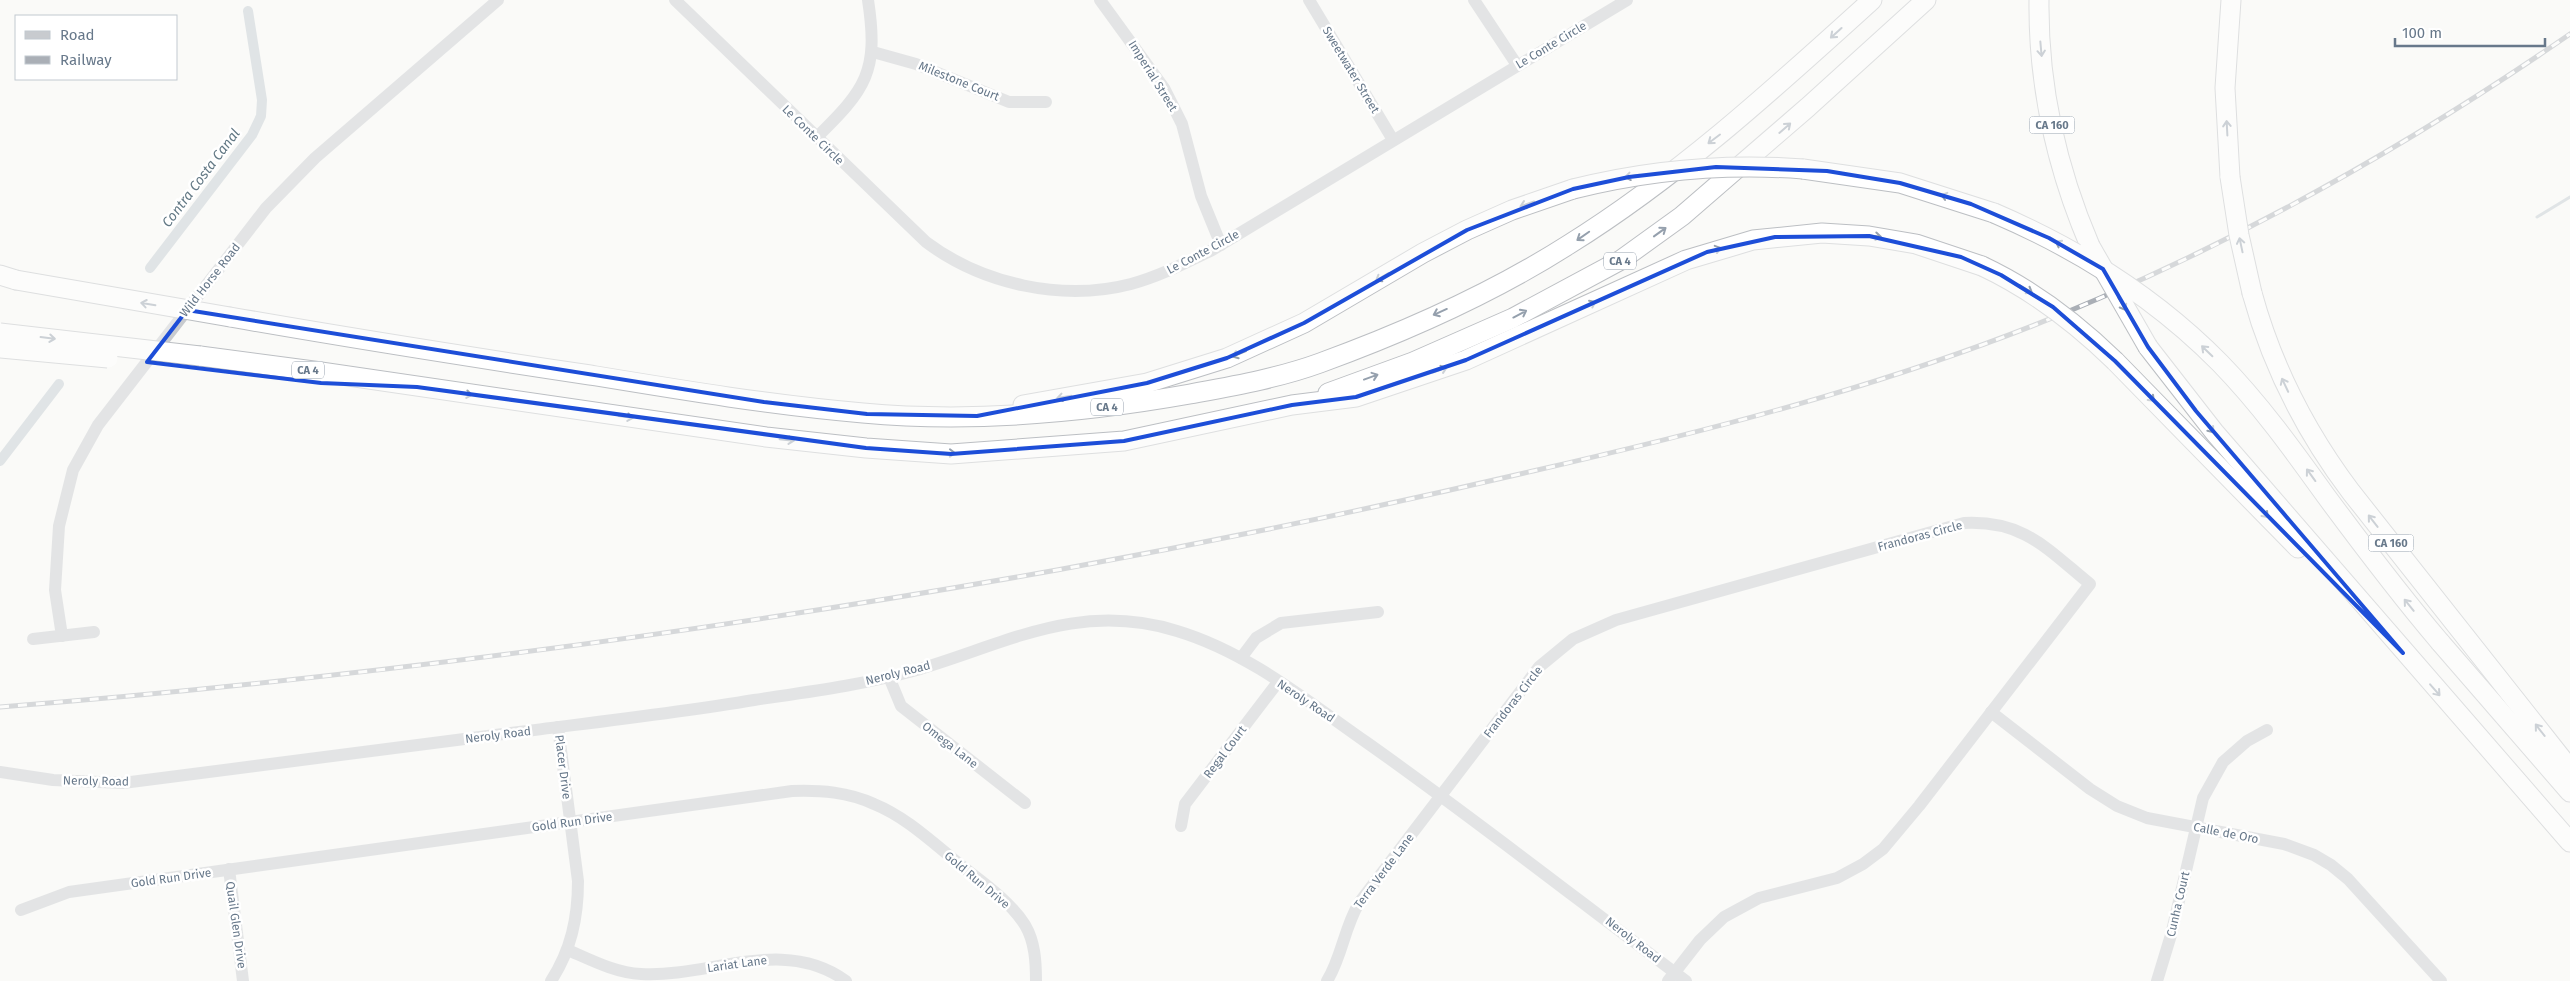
<svg xmlns="http://www.w3.org/2000/svg" width="2570" height="981" font-family="'Fira Sans',sans-serif">
<style>
.lines{fill:none;stroke-linecap:round;stroke-linejoin:round}
.stream{stroke:#c2cbd1;stroke-width:3}
.canal{stroke:#c2cbd1;stroke-width:10}
.highway-casing{stroke:#bcbfc3;stroke-width:21}
.minor{stroke:#c8cbcf;stroke-width:12}
.highway{stroke:#fff;stroke-width:19}
.rail-casing{stroke:#aaafb6;stroke-width:5}
.rail{stroke:#fff;stroke-width:3;stroke-dasharray:9;stroke-linecap:butt}
.highway-bridge-casing{stroke:#bcbfc3;stroke-width:21;stroke-linecap:butt}
.highway-bridge{stroke:#fff;stroke-width:19}
.oneway{stroke:#95a0ad}
.marked{fill:none;stroke:#1d4ed8;stroke-width:4;stroke-linejoin:round}
.labels{text-anchor:middle;dominant-baseline:central;stroke-width:5;stroke-linejoin:round;paint-order:stroke}
.shield{fill:#fff;stroke:#95a0ad;stroke-width:1}
.shield-label{font-size:11px;font-weight:bold;fill:#67788a}
.street-label{font-size:12px;fill:#67788a;stroke:#fff}
.water-label{font-size:14px;font-style:italic;fill:#637985;stroke:#fff}
</style>
<rect width="100%" height="100%" fill="#fafaf8"/>
<g class="lines">
<path class="stream" d="M2537 217 2570 197"/>
<g class="canal">
<path d="M150 268 252 135 261 116 262 100 248 11"/>
<path d="M0 461 59 384"/>
</g>
<defs>
<g id="highway">
<path d="M2039 0C2038 84 2057 169 2090 246"/>
<path d="M1803 169 1900 183 1994 213"/>
<path d="M2230 177 2225 88 2231 0"/>
<path d="M0 275 16 280"/>
<path d="M2252 293C2272 366 2305 431 2351 492L2570 769"/>
<path d="M230 317C350 338 470 357 590 375 681 390 771 405 863 413 972 423 1083 413 1190 394 1233 386 1279 378 1320 363 1405 332 1491 294 1568 245 1679 176 1776 87 1872 0"/>
<path d="M2148 347 2215 433 2570 842"/>
<path d="M200 356 321 372 766 437 866 448 951 454 1124 441 1292 405 1356 397 1466 360 1686 260 1753 240 1822 233 1869 236 1916 244 1982 266"/>
<path d="M2115 361 2298 548"/>
<path d="M1328 393 1413 362 1513 318 1621 260 1682 216 1808 107 1926 0"/>
<path d="M1023 405 1147 383 1227 358 1304 323 1423 253 1467 230 1512 210 1573 189"/>
<path d="M2440 642 2570 792"/>
</g>
</defs>
<use href="#highway" class="highway-casing"/>
<g class="minor">
<path d="M675 0 926 242C982 284 1062 302 1131 284 1160 276 1185 263 1212 250L1627 0"/>
<path d="M1100 0 1164 88 1182 124 1201 196 1221 245"/>
<path d="M1309 0 1393 140"/>
<path d="M1474 0 1517 65"/>
<path d="M873 52 916 64 1009 102H1046"/>
<path d="M816 138C866 89 879 72 868 0"/>
<path d="M62 636 55 590 59 526 73 470 98 425 266 208 315 158 498 0"/>
<path d="M33 639 94 632"/>
<path d="M1241 658 1256 638 1281 623 1378 612"/>
<path d="M889 677 901 706 1025 803"/>
<path d="M1991 712 2090 789 2117 806 2147 818 2284 844 2314 855 2331 865 2348 879 2441 981"/>
<path d="M0 772 53 780 123 783C255 766 387 749 519 732 597 722 676 713 754 700 807 692 862 685 913 671 1004 645 1077 600 1177 631 1247 652 1306 700 1366 742 1475 819 1579 901 1686 981"/>
<path d="M1181 826 1185 804 1278 682"/>
<path d="M229 869 243 981"/>
<path d="M21 910 69 892 792 791C821 790 848 792 874 804 906 817 932 842 958 863 982 882 1009 900 1025 925 1035 942 1036 962 1036 981"/>
<path d="M568 950C591 960 616 973 641 974 710 978 783 935 846 981"/>
<path d="M551 981C571 950 578 918 578 881L558 727"/>
<path d="M1327 981C1342 957 1344 928 1359 903L1539 667 1573 639 1616 620 1964 523C2024 520 2047 549 2090 584L1919 806 1883 849 1863 864 1837 878 1759 898 1724 917 1700 940 1668 981"/>
<path d="M2157 981 2171 935 2203 798 2223 762 2247 741 2267 730"/>
</g>
<use href="#highway" class="highway"/>
<defs>
<path id="rail" d="M0 707C354 679 707 632 1057 570 1217 541 1375 508 1533 471 1726 427 1918 377 2100 298 2266 226 2421 137 2570 34"/>
</defs>
<use href="#rail" class="rail-casing"/>
<use href="#rail" class="rail"/>
<defs>
<g id="highway-bridge">
<path d="M2230 177 2239 235 2252 293"/>
<path d="M1573 189C1649 170 1724 163 1803 169"/>
<path d="M1994 213C2078 249 2155 297 2220 363 2260 404 2293 450 2326 496 2363 546 2400 595 2440 642"/>
<path d="M2090 246 2148 347"/>
<path d="M1982 266C2033 290 2075 322 2115 361"/>
<path d="M16 280 230 317"/>
<path d="M0 333 200 356"/>
<path d="M0 348 108 358"/>
</g>
</defs>
<use href="#highway-bridge" class="highway-bridge-casing"/>
<use href="#highway-bridge" class="highway-bridge"/>
</g>
<defs><path id="oneway-shaft" d="M-6 0H5M1.5-3L5.5 0L1.5 3" fill="none" stroke-width="1.6" stroke-linecap="round" stroke-linejoin="round" transform="scale(1.25)"/></defs>
<g class="oneway">
<use href="#oneway-shaft" transform="translate(1836 33) rotate(138)"/>
<use href="#oneway-shaft" transform="translate(2041 49) rotate(85)"/>
<use href="#oneway-shaft" transform="translate(1785 128) rotate(-41)"/>
<use href="#oneway-shaft" transform="translate(2227 128) rotate(-93)"/>
<use href="#oneway-shaft" transform="translate(1714 139) rotate(143)"/>
<use href="#oneway-shaft" transform="translate(1632 176) rotate(170)"/>
<use href="#oneway-shaft" transform="translate(1948 197) rotate(-162)"/>
<use href="#oneway-shaft" transform="translate(1527 204) rotate(160)"/>
<use href="#oneway-shaft" transform="translate(1660 232) rotate(-36)"/>
<use href="#oneway-shaft" transform="translate(1583 236) rotate(145)"/>
<use href="#oneway-shaft" transform="translate(1874 236) rotate(7)"/>
<use href="#oneway-shaft" transform="translate(2062 245) rotate(-152)"/>
<use href="#oneway-shaft" transform="translate(2241 245) rotate(-102)"/>
<use href="#oneway-shaft" transform="translate(1714 250) rotate(-17)"/>
<use href="#oneway-shaft" transform="translate(1382 277) rotate(149)"/>
<use href="#oneway-shaft" transform="translate(2026 289) rotate(31)"/>
<use href="#oneway-shaft" transform="translate(148 304) rotate(-171)"/>
<use href="#oneway-shaft" transform="translate(2122 304) rotate(60)"/>
<use href="#oneway-shaft" transform="translate(1589 305) rotate(-26)"/>
<use href="#oneway-shaft" transform="translate(1440 312) rotate(156)"/>
<use href="#oneway-shaft" transform="translate(1520 314) rotate(-28)"/>
<use href="#oneway-shaft" transform="translate(48 338) rotate(7)"/>
<use href="#oneway-shaft" transform="translate(2207 351) rotate(-136)"/>
<use href="#oneway-shaft" transform="translate(1239 354) rotate(158)"/>
<use href="#oneway-shaft" transform="translate(1440 370) rotate(-20)"/>
<use href="#oneway-shaft" transform="translate(1371 377) rotate(-20)"/>
<use href="#oneway-shaft" transform="translate(2285 385) rotate(-115)"/>
<use href="#oneway-shaft" transform="translate(465 394) rotate(8)"/>
<use href="#oneway-shaft" transform="translate(2149 396) rotate(45)"/>
<use href="#oneway-shaft" transform="translate(1064 397) rotate(170)"/>
<use href="#oneway-shaft" transform="translate(626 417) rotate(8)"/>
<use href="#oneway-shaft" transform="translate(2209 427) rotate(50)"/>
<use href="#oneway-shaft" transform="translate(787 440) rotate(6)"/>
<use href="#oneway-shaft" transform="translate(948 453) rotate(1)"/>
<use href="#oneway-shaft" transform="translate(2311 475) rotate(-126)"/>
<use href="#oneway-shaft" transform="translate(2263 512) rotate(48)"/>
<use href="#oneway-shaft" transform="translate(2373 521) rotate(-128)"/>
<use href="#oneway-shaft" transform="translate(2409 605) rotate(-129)"/>
<use href="#oneway-shaft" transform="translate(2435 690) rotate(49)"/>
<use href="#oneway-shaft" transform="translate(2540 730) rotate(-128)"/>
</g>
<path d="M0 0H2570V981H0ZM1716 167 1827 171 1900 183 1971 204 2049 238 2103 269 2148 347 2196 411 2403 653 2115 361 2053 307 2001 275 1961 257 1869 236 1775 237 1707 252 1466 360 1356 397 1292 405 1124 441 951 454 866 448 417 387 321 383 147 362 187 310 764 402 867 414 977 416 1147 383 1227 358 1304 323 1467 230 1573 189 1629 177Z" fill="#fafaf8" fill-opacity=".55" fill-rule="evenodd"/>
<path class="marked" d="M1716 167 1827 171 1900 183 1971 204 2049 238 2103 269 2148 347 2196 411 2403 653 2115 361 2053 307 2001 275 1961 257 1869 236 1775 237 1707 252 1466 360 1356 397 1292 405 1124 441 951 454 866 448 417 387 321 383 147 362 187 310 764 402 867 414 977 416 1147 383 1227 358 1304 323 1467 230 1573 189 1629 177Z"/>
<g class="labels">
<g class="shield">
<rect x="2029.5" y="116.5" width="45" height="17" rx="4"/>
<rect x="1604" y="252.5" width="32" height="17" rx="4"/>
<rect x="292" y="361.5" width="32" height="17" rx="4"/>
<rect x="1091" y="398.5" width="32" height="17" rx="4"/>
<rect x="2368.5" y="534.5" width="45" height="17" rx="4"/>
</g>
<g class="shield-label">
<text x="2052" y="125">CA 160</text>
<text x="1620" y="261">CA 4</text>
<text x="308" y="370">CA 4</text>
<text x="1107" y="407">CA 4</text>
<text x="2391" y="543">CA 160</text>
</g>
<g class="street-label">
<text transform="translate(1551 45) rotate(-31)">Le Conte Circle</text>
<text transform="translate(1351 70) rotate(59)">Sweetwater Street</text>
<text transform="translate(1153 76) rotate(58)">Imperial Street</text>
<text transform="translate(959 81) rotate(22)">Milestone Court</text>
<text transform="translate(813 135) rotate(44)">Le Conte Circle</text>
<text transform="translate(1203 252) rotate(-28)">Le Conte Circle</text>
<text transform="translate(210 280) rotate(-52)">Wild Horse Road</text>
<text transform="translate(1920 536) rotate(-15)">Frandoras Circle</text>
<text transform="translate(898 673) rotate(-14)">Neroly Road</text>
<text transform="translate(1306 701) rotate(34)">Neroly Road</text>
<text transform="translate(1513 702) rotate(-52)">Frandoras Circle</text>
<text transform="translate(498 735) rotate(-7)">Neroly Road</text>
<text transform="translate(950 745) rotate(38)">Omega Lane</text>
<text transform="translate(1225 752) rotate(-53)">Regal Court</text>
<text transform="translate(563 767) rotate(83)">Placer Drive</text>
<text transform="translate(96 781) rotate(1)">Neroly Road</text>
<text transform="translate(572 822) rotate(-8)">Gold Run Drive</text>
<text transform="translate(2226 833) rotate(11)">Calle de Oro</text>
<text transform="translate(1384 871) rotate(-53)">Terra Verde Lane</text>
<text transform="translate(171 878) rotate(-8)">Gold Run Drive</text>
<text transform="translate(977 880) rotate(40)">Gold Run Drive</text>
<text transform="translate(2178 904) rotate(-77)">Cunha Court</text>
<text transform="translate(236 925) rotate(82)">Quail Glen Drive</text>
<text transform="translate(1633 940) rotate(38)">Neroly Road</text>
<text transform="translate(737 964) rotate(-8)">Lariat Lane</text>
</g>
<g class="water-label">
<text transform="translate(201 178) rotate(-53)">Contra Costa Canal</text>
</g>
</g>
<rect x="15" y="15" width="162" height="65" fill="#ffffff" stroke="#c2c9d0"/>
<rect x="25" y="31" width="25" height="8" fill="#c8cbcf" stroke="#c2c9d0"/>
<text x="60" y="40" font-size="15" fill="#67788a">Road</text>
<rect x="25" y="56" width="25" height="8" fill="#aaafb6" stroke="#c2c9d0"/>
<text x="60" y="65" font-size="15" fill="#67788a">Railway</text>
<path d="M2395 38v8h150v-8" fill="none" stroke="#67788a" stroke-width="2.5"/>
<text x="2402" y="38" font-size="15" fill="#67788a" stroke="#ffffff" stroke-width="4" paint-order="stroke">100 m</text>
</svg>
